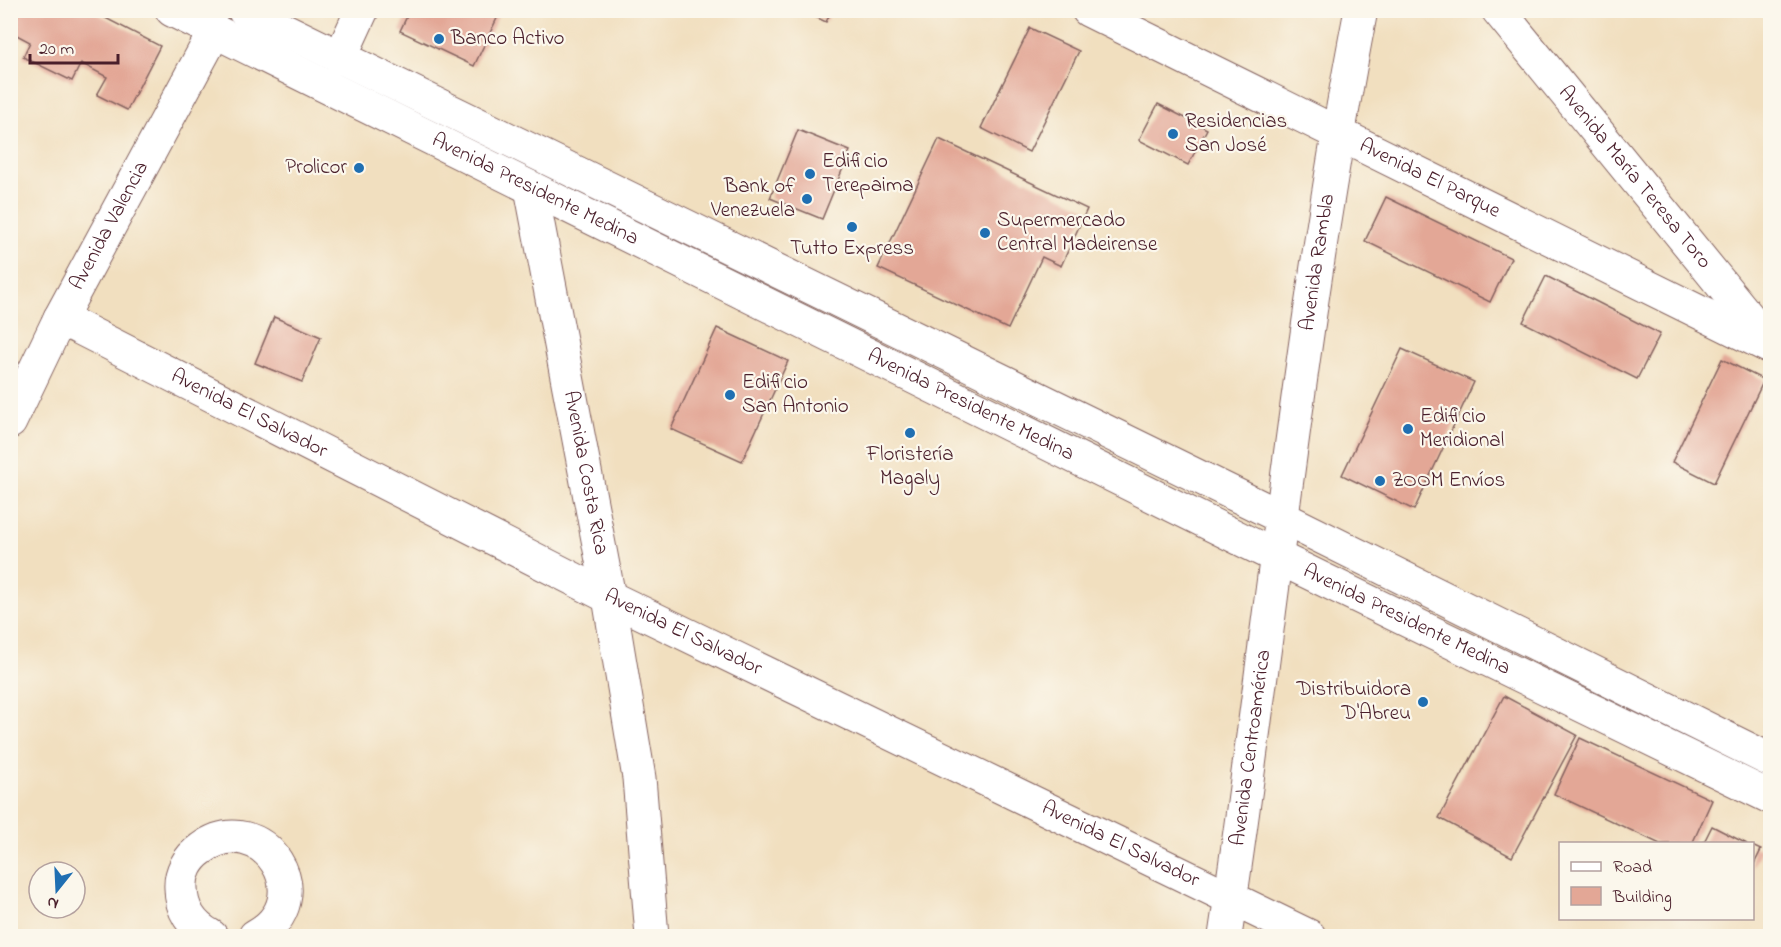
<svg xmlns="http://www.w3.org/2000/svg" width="1781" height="947" font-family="'Indie Flower',sans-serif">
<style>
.building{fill:#e3a796}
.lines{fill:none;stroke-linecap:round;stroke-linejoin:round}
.minor-casing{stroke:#84625f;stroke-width:35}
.minor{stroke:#fff;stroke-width:33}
.poi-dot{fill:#1f6fb2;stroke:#fbf7ec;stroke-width:2}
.labels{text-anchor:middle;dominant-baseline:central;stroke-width:4.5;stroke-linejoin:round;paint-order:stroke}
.poi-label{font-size:21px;fill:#4a1f2b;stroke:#fbf7ec;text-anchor:start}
.street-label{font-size:21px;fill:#4a1f2b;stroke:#fbf7ec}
</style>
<rect width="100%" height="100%" fill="#fbf7ec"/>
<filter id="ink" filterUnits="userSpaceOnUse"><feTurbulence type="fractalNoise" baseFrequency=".0167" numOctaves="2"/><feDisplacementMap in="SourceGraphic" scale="12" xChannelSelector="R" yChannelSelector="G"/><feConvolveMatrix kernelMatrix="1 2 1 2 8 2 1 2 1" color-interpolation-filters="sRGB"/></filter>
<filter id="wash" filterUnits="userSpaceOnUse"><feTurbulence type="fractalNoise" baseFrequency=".008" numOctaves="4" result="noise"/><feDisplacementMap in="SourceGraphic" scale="24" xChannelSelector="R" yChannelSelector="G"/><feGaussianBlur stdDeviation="1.35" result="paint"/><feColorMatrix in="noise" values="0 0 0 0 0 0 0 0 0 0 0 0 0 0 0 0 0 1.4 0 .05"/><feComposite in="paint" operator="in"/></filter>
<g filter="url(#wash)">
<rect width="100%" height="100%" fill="#f1dfbf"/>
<g id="blocks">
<g class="building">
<path d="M10 10H90L160 46 127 110 97 95 107 77 81 63 72 81 23 57 30 42 15 34 10 44Z"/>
<path d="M410 10H501L474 66 400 31Z"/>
<path d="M801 10H832L826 22Z"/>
<path d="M1030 28 1079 51 1029 152 981 128Z"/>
<path d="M1158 104 1207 129 1188 165 1139 140Z"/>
<path d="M798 130 850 151 822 219 770 198Z"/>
<path d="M939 139 1087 209 1061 266 1042 257 1008 329 878 268Z"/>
<path d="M1386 197 1511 258 1490 302 1365 241Z"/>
<path d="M1546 276 1660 334 1637 379 1523 322Z"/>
<path d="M274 317 321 337 302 382 255 363Z"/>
<path d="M717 328 788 361 742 461 671 429Z"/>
<path d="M1402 349 1474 382 1414 510 1342 475Z"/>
<path d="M1722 359 1764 380 1714 483 1672 462Z"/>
<path d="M1504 696 1577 735 1512 857 1439 818Z"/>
<path d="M1580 738 1712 800 1692 844H1660L1554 794Z"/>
<path d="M1712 826 1747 844H1703Z"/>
<path d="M1752 846 1761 850 1752 868Z"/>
</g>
</g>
</g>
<g filter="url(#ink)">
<use href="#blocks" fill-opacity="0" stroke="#84625f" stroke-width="1.5"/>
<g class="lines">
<defs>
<g id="minor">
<path id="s1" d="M172 10 1277 557 1770 797"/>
<path d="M244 10 1281 517 1770 760"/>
<path id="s2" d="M1088 10 1770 347"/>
<path id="s3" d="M1498 10 1766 339"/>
<path d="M340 58 362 10"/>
<path id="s4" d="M531 188 609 597 639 778 652 936"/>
<path id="s5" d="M60 318 609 597 1309 936"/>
<path id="s6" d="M10 422 60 318 215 31"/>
<path d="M211 936C192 926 181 910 181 888 180 873 188 858 201 849 261 804 324 899 255 936"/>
<path id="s7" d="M1225 936C1271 628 1301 317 1361 10"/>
</g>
</defs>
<use href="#minor" class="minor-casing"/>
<use href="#minor" class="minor"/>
</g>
</g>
<g class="poi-dot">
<circle cx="439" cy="39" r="6"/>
<circle cx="1173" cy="134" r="6"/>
<circle cx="359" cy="168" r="6"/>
<circle cx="810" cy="174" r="6"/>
<circle cx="807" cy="199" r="6"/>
<circle cx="852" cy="227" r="6"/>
<circle cx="985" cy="233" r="6"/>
<circle cx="730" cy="395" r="6"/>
<circle cx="1408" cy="429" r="6"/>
<circle cx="910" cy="433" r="6"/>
<circle cx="1380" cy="481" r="6"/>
<circle cx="1423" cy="702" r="6"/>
</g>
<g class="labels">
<g class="poi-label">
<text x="451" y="39">Banco Activo</text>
<text x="1185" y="122">Residencias<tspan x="1185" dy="24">San José</tspan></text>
<text x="822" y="162">Edificio<tspan x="822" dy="24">Terepaima</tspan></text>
<text x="347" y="168" text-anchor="end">Prolicor</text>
<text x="795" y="187" text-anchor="end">Bank of<tspan x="795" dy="24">Venezuela</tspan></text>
<text x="997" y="221">Supermercado<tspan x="997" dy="24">Central Madeirense</tspan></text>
<text x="852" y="249" text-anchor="middle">Tutto Express</text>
<text x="742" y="383">Edificio<tspan x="742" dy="24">San Antonio</tspan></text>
<text x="1420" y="417">Edificio<tspan x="1420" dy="24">Meridional</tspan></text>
<text x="910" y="455" text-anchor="middle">Floristería<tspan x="910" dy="24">Magaly</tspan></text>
<text x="1392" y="481">ZOOM Envíos</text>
<text x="1411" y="690" text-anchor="end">Distribuidora<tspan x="1411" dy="24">D'Abreu</tspan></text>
</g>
<g class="street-label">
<text stroke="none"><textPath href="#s3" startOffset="216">Avenida María Teresa Toro</textPath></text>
<text stroke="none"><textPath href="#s2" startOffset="381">Avenida El Parque</textPath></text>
<text stroke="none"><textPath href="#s1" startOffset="405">Avenida Presidente Medina</textPath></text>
<text stroke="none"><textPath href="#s6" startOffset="220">Avenida Valencia</textPath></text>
<text stroke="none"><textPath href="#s7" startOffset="680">Avenida Rambla</textPath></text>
<text stroke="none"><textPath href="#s1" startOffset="891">Avenida Presidente Medina</textPath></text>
<text stroke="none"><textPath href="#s5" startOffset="212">Avenida El Salvador</textPath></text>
<text stroke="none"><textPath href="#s4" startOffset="290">Avenida Costa Rica</textPath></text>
<text stroke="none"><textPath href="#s1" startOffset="1377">Avenida Presidente Medina</textPath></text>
<text stroke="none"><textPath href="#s5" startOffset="698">Avenida El Salvador</textPath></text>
<text stroke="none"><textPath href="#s7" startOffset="190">Avenida Centroamérica</textPath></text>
<text stroke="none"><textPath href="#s5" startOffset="1184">Avenida El Salvador</textPath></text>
</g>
</g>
<rect width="1781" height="947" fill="none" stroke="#fbf7ec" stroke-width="36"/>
<rect x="1559" y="842" width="195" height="78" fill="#fbf7ec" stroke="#b4a19f" stroke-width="1.5"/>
<rect x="1571" y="862" width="30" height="9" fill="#ffffff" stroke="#b4a19f" stroke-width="1.5"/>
<text x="1613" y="872" font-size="18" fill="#4a1f2b">Road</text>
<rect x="1571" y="887" width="30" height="18" fill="#e3a796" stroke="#b4a19f" stroke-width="1.5"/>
<text x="1613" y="902" font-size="18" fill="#4a1f2b">Building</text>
<g transform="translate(57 890) rotate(198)"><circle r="28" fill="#fbf7ec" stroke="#b4a19f" stroke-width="1.5"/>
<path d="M0-4.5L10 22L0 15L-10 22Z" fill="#1f6fb2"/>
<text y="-9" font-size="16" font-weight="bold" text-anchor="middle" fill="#4a1f2b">N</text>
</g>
<path d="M30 54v9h88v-9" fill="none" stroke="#4a1f2b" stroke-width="3"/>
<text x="39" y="54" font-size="18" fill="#4a1f2b" stroke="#fbf7ec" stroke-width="4.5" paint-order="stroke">20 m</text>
</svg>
